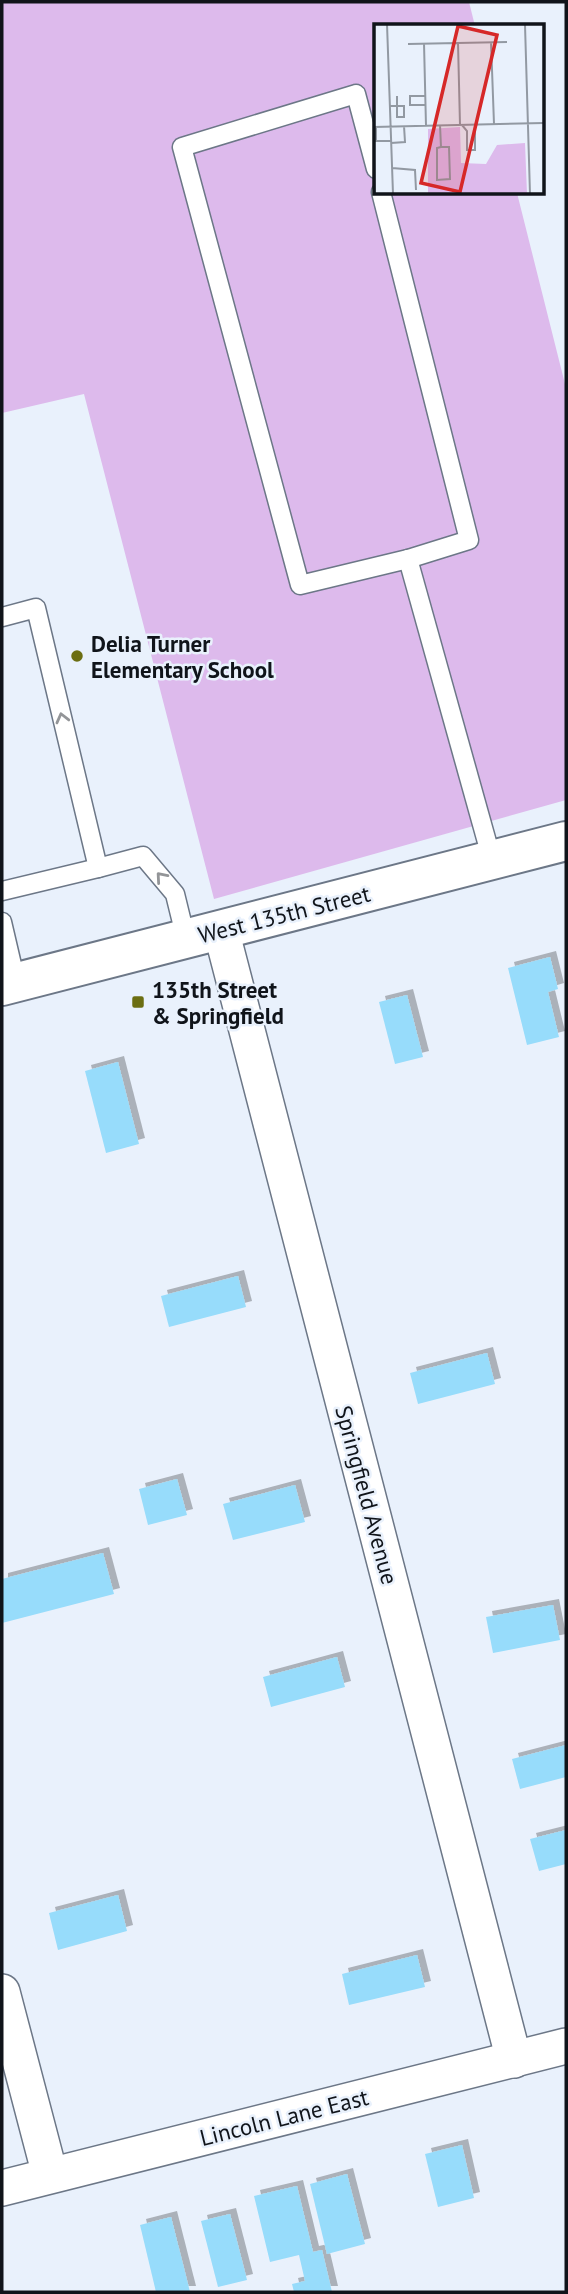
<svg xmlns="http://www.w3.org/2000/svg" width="568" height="2294" font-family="'PT Sans',sans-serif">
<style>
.green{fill:#ddbaec}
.building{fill:#97dcfb;filter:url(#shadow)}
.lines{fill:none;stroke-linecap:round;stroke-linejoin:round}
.service-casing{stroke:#6c7787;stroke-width:21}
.minor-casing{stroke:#6c7787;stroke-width:38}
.tertiary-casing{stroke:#6c7787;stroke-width:42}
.service{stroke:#fff;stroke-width:18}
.minor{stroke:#fff;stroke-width:35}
.tertiary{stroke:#fff;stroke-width:38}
.oneway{stroke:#939598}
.poi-dot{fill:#6b6e12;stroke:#e9f1fc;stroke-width:2.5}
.labels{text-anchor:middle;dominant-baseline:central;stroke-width:5;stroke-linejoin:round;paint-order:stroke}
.poi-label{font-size:23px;font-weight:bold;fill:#10141a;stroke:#e9f1fc;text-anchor:start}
.street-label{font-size:23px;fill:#10141a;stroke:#e9f1fc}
.inset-road{fill:none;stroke:#9299a2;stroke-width:2}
.view{fill:#d62828;fill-opacity:0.15;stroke:#d62828;stroke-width:3.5}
.inset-edge{fill:none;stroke:#10141a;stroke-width:3.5}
</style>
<defs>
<filter id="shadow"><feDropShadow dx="6" dy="-6" stdDeviation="0" flood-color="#0004"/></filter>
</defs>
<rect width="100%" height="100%" fill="#e9f1fc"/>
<path class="green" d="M2 2H469L475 26H376V192L517 193 566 388V800L214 899 84 394 2 413Z"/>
<g class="building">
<path d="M550 957 558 989 548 992 559 1037 527 1045 508 968Z"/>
<path d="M407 995 423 1057 395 1064 379 1002Z"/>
<path d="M118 1062 139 1144 106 1153 85 1071Z"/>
<path d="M238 1276 246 1307 169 1327 161 1296Z"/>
<path d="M487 1353 495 1384 418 1404 410 1373Z"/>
<path d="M177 1479 187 1515 148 1525 139 1489Z"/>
<path d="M295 1485 305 1522 233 1540 223 1504Z"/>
<path d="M103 1553 114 1594 2 1623V1579Z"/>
<path d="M553 1605 560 1640 493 1653 486 1617Z"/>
<path d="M337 1657 345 1687 271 1707 263 1677Z"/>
<path d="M566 1745V1777L520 1789 512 1759Z"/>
<path d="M566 1830V1864L539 1871 530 1839Z"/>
<path d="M118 1895 127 1931 58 1950 49 1913Z"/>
<path d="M417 1955 425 1987 349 2005 342 1974Z"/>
<path d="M462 2145 474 2198 438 2207 425 2154Z"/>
<path d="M347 2174 365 2244 327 2254 310 2184Z"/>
<path d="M297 2186 313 2252 322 2250 332 2292H294L292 2284 305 2281 299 2255 270 2262 254 2196Z"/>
<path d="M230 2214 247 2280 218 2287 201 2221Z"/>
<path d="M171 2217 190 2292H156L140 2225Z"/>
</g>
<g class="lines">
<defs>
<g id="service">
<path d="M376 169 356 94 182 147 300 585 408 559 469 540 381 192"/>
<path d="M408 559 492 860"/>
<path d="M2 617 36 608 98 868 143 856 175 894 186 939"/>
<path d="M2 891 98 868"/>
<path d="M2 922 16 982"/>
</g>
<g id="minor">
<path d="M221 930 514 2060"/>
<path d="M2 1992 50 2175"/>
<path d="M2 2188 566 2046"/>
</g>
<path id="tertiary" d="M2 986 566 841"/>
</defs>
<use href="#service" class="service-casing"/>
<use href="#minor" class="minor-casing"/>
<use href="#tertiary" class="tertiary-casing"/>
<use href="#service" class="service"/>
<use href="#minor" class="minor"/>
<use href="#tertiary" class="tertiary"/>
</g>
<defs><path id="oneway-chevron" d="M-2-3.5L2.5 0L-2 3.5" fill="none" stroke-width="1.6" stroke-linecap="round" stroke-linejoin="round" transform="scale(1.75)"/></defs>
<g class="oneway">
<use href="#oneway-chevron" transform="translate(62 718) rotate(-104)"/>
<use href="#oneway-chevron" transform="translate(161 877) rotate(-131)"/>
</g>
<g class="poi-dot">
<circle cx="77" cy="656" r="7"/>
<rect x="131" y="995" width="14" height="14" rx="3.5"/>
</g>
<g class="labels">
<g class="poi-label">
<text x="91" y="643">Delia Turner<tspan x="91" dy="26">Elementary School</tspan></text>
<text x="152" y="989">135th Street<tspan x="152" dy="26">&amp; Springfield</tspan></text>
</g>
<g class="street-label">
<text transform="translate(284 914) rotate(-14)">West 135th Street</text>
<text transform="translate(367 1495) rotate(75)">Springfield Avenue</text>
<text transform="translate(284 2117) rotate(-14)">Lincoln Lane East</text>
</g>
</g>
<g transform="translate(374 24)">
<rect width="170" height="170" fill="#e9f1fc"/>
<path d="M86 103 87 139 112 140 123 121 151 119 153 170 54 169V105Z" fill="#ddbaec"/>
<path class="inset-road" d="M13 0 19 170M151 1 156 170M117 18 120 100M50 19 52 102M84 19 86 101M34 20 133 18M51 72H36V81H51M16 82H30V93H23V72M66 101 67 123H75L76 155 63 156V124L67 123M88 101 93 107V126H101V100M0 103 170 99M2 103V117H17M17 119 31 118 30 102M0 135 1 170M18 144 41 146 42 166"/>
<path class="view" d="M84 2 123 11 86 168 47 159Z"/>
<rect width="170" height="170" class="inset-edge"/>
</g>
<rect width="568" height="2294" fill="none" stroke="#10141a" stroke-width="7"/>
</svg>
